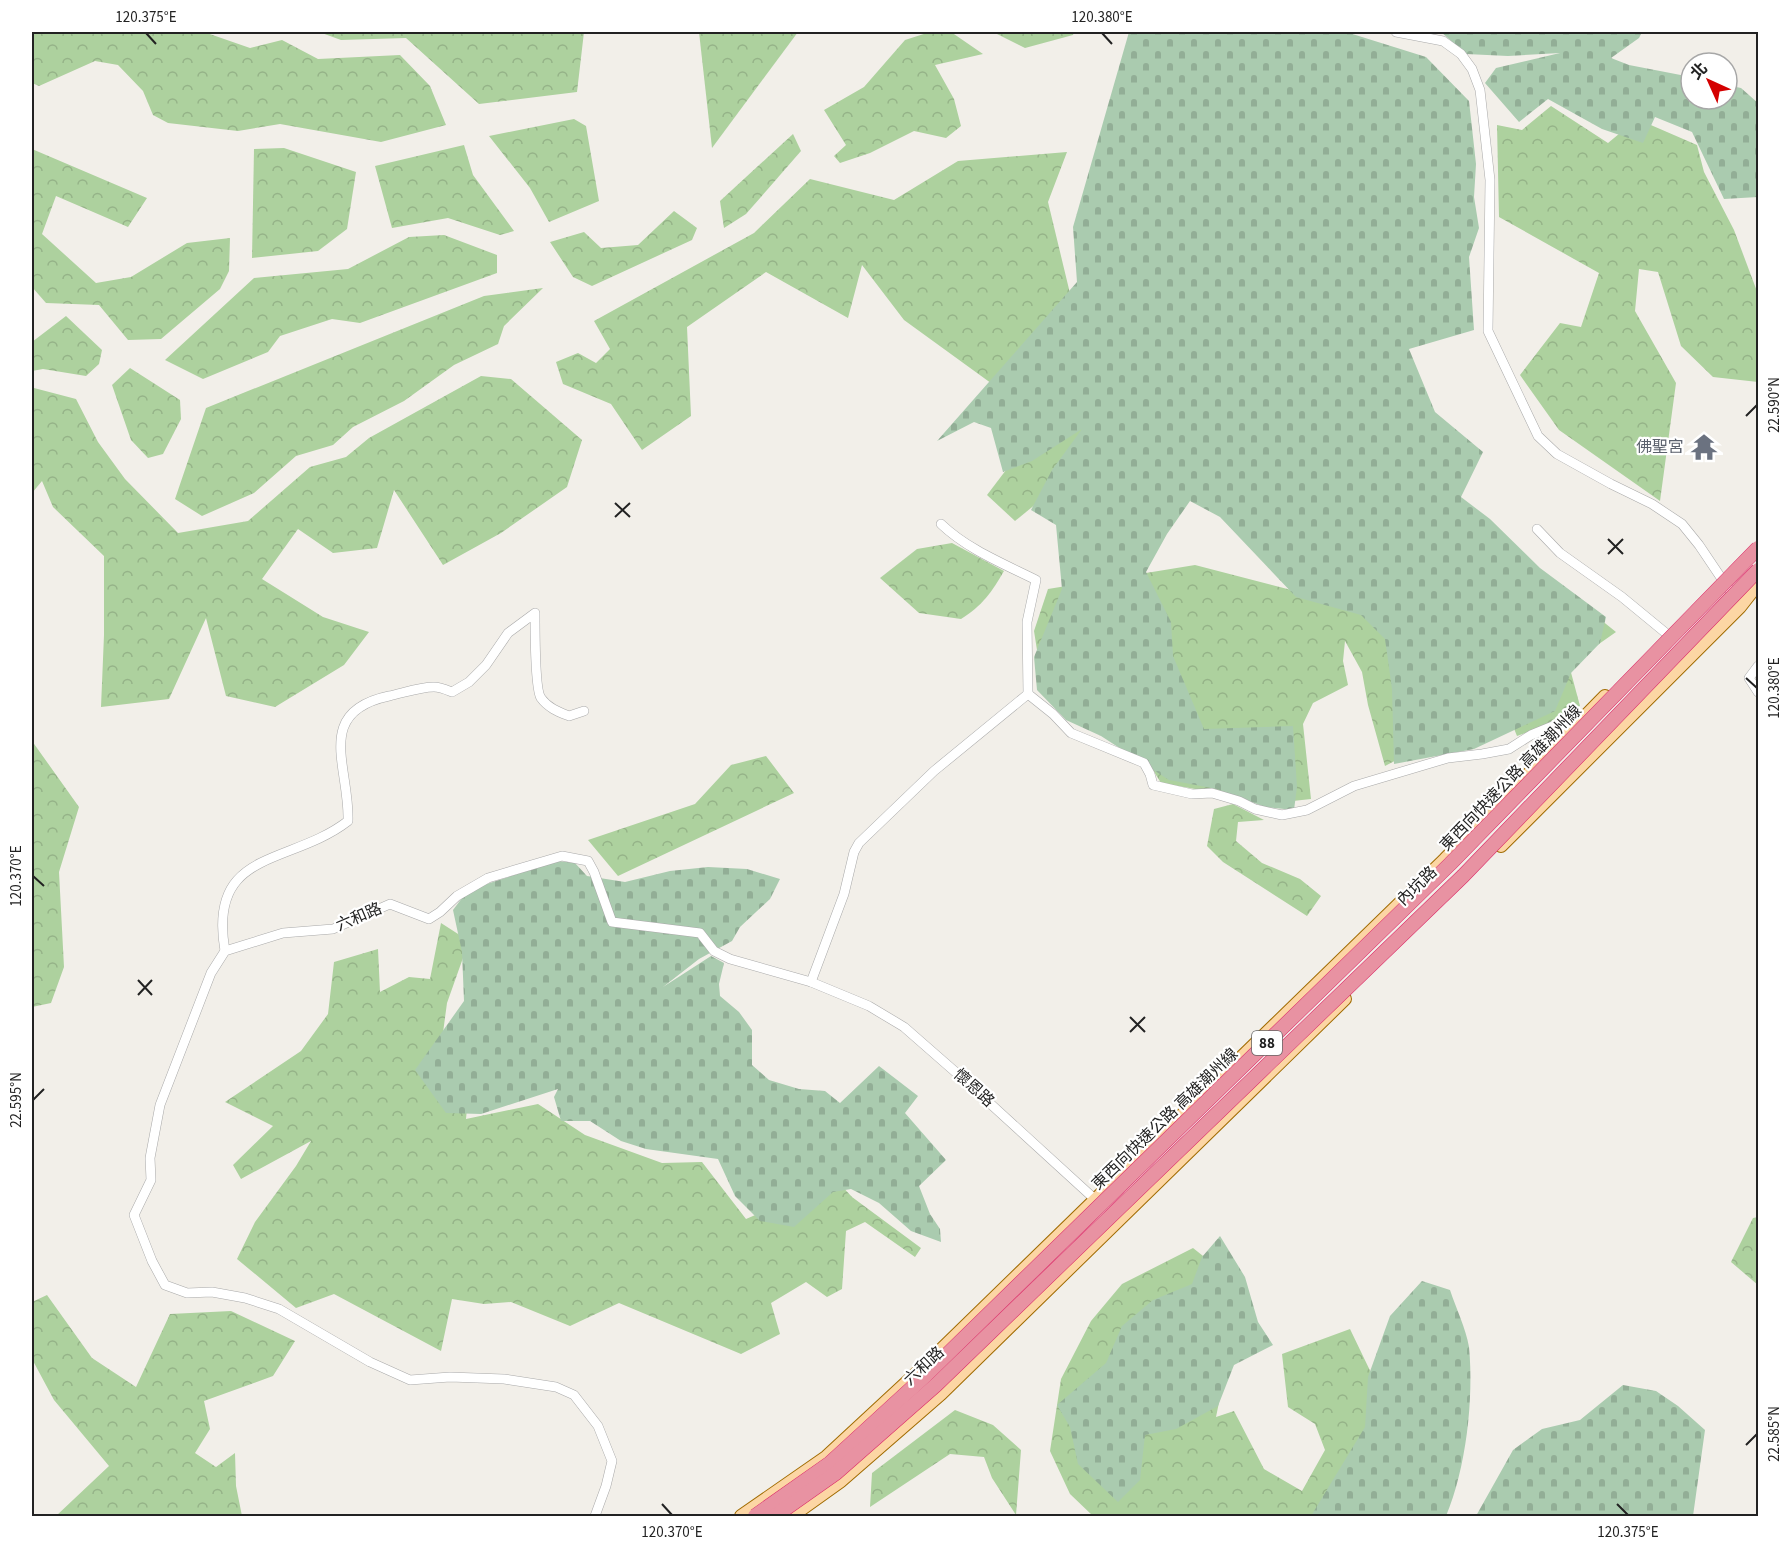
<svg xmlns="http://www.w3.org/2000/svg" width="1790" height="1548" font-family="'Source Sans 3','Noto Sans TC',sans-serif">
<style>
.forest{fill:url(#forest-crowns)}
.cemetery{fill:url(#cemetery-stones)}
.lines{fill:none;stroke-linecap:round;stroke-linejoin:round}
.minor-casing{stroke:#a9a9a9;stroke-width:10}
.major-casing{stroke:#a06b00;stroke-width:14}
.minor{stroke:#fff;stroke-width:9}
.major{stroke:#fcd6a4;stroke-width:12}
.highway-bridge-casing{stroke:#dc2a67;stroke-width:15;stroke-linecap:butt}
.highway-bridge{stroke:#e892a2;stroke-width:14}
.ticks{fill:none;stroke:#222;stroke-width:2}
.labels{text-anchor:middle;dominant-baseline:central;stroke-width:4.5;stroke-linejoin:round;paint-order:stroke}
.shield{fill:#fff;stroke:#646464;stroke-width:1.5}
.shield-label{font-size:15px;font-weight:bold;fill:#222}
.worship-label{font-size:16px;fill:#5b616d;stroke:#fff;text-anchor:end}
.street-label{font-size:16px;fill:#222;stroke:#fff}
.neatline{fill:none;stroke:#222;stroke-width:2}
.ticks-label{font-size:15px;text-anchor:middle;fill:#222}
</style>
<defs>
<pattern id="forest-crowns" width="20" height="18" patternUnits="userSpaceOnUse" patternTransform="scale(1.5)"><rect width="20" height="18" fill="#add19e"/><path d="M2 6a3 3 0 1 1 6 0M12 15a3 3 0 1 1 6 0" fill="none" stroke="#95b388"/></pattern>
<pattern id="cemetery-stones" width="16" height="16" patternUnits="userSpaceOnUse" patternTransform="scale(1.5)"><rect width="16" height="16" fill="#aacbaf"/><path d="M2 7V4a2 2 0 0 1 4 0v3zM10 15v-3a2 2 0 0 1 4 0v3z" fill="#92ae96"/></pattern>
</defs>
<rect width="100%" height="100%" fill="#f2efe9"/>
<g class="forest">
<path d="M32 32H204L250 48 282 40 318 59 400 55 430 86 446 125 381 142 280 124 238 131 168 123 153 115 143 91 118 65 95 61 39 86 32 83Z"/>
<path d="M319 32H584L577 92 479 104 406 38 341 40Z"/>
<path d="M699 32H798L712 148Z"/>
<path d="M930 32H951L983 54 935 65 954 99 961 126 946 138 914 131 870 153 840 163 834 156 846 145 824 110 864 87 905 40Z"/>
<path d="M993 32H1074L1073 35 1025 48Z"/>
<path d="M1551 106 1608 143 1637 119 1697 145 1704 172 1734 230 1758 294V382L1713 377 1681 346 1658 272 1639 269 1635 311 1676 383 1660 501 1559 430 1520 375 1560 323 1581 327 1599 273 1499 217 1497 125 1522 130Z"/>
<path d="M574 119 586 126 599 201 549 222 530 188 489 136Z"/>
<path d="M793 134 801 151 746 214 724 228 720 201Z"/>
<path d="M464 145 473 175 514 231 500 235 448 218 392 228 375 166Z"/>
<path d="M284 148 356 172 347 229 318 251 252 258 254 149Z"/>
<path d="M32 149 147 198 128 227 56 196 42 234 96 283 131 277 187 243 230 238 229 271 220 289 161 339 128 340 99 305 46 303 32 287Z"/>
<path d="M1067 152 1048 202 1074 310 1006 394 904 320 862 265 848 318 766 272 687 327 691 416 642 450 611 404 563 384 556 362 578 353 596 363 610 349 594 321 754 233 810 179 894 200 958 161Z"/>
<path d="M674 211 697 228 692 240 592 286 573 277 550 242 584 232 601 248 638 245Z"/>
<path d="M444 235 497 255V273L360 323 332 319 280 336 268 352 203 379 165 360 254 278 348 269 409 237Z"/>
<path d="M543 288 504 326 498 344 454 365 404 401 353 427 333 445 296 456 254 493 202 516 175 499 206 408 484 296Z"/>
<path d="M66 316 102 350 99 364 86 376 43 369 32 371V342Z"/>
<path d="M130 368 180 400 181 419 163 454 148 458 131 440 112 385Z"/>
<path d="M481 376 511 379 582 440 567 487 501 533 443 565 394 490 377 548 333 553 298 529 262 579 323 617 369 632 344 665 275 707 226 696 206 618 169 699 101 707 104 635V556L53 507 42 481 32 493V392L34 388 76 399 98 442 125 479 178 533 248 521 310 467 346 457 369 438Z"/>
<path d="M1090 414 1085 464 1015 521 987 495 1028 441Z"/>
<path d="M1472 516 1616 632 1569 665 1580 706 1564 719 1517 736 1504 704 1385 766 1368 705 1362 672 1345 641 1343 661 1348 685 1313 703 1303 724 1311 799 1275 803 1161 783 1140 749 1042 682 1034 631 1048 589 1195 565 1392 616Z"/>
<path d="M952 543 1004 571C992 592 982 606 961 619L919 613 880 578 917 549Z"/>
<path d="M32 741 79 807 59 872 64 967 51 1003 32 1007Z"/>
<path d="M766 756 794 793 618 876 588 840 695 804 731 765Z"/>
<path d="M1233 804 1264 820 1238 822 1236 841 1262 863 1300 879 1321 896 1307 916 1223 862 1207 846 1214 809Z"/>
<path d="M441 923 469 941 447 1003 440 1055 473 1046 466 1119 538 1104 585 1135 662 1163 702 1162 746 1219 794 1198 813 1155 852 1197 921 1248 915 1257 865 1222 846 1231 842 1289 827 1297 806 1282 771 1303 780 1334 741 1354 619 1303 570 1326 511 1302 484 1304 452 1299 441 1351 334 1294 296 1308 237 1259 255 1222 296 1166 311 1141 241 1179 233 1165 273 1126 225 1102 301 1051 328 1014 334 962 378 949 380 992 409 977 430 979Z"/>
<path d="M1758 1217V1285L1731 1262 1753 1218Z"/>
<path d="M1193 1248 1222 1271 1233 1334 1216 1417 1234 1411 1264 1469 1302 1491 1325 1450 1315 1424 1288 1407 1282 1354 1350 1329 1388 1408 1337 1516H1093L1070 1494 1050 1451 1061 1379 1091 1321 1122 1284Z"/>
<path d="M47 1295 92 1358 136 1387 170 1314 231 1311 295 1341 273 1376 204 1401 210 1429 195 1453 216 1467 235 1453 236 1486 242 1516H56L109 1466 54 1400 32 1359V1302Z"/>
<path d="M955 1410 993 1425 1021 1450 1016 1515 992 1478 984 1457 950 1454 870 1507 872 1473Z"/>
</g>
<g class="cemetery">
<path d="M1129 32H1346L1426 57 1469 101 1476 164 1474 197 1479 228 1469 257 1474 330 1409 349 1435 412 1483 452 1461 497 1490 519 1540 568 1606 617 1600 643 1571 673 1555 711 1474 749 1394 764 1392 689 1385 639 1361 615 1296 597 1220 517 1190 501 1167 534 1146 572 1171 622 1173 656 1204 729 1293 726 1297 787 1294 810 1265 807 1217 789 1169 780 1101 736 1066 720 1037 690 1034 657 1062 589 1056 525 1031 510 1052 470 1082 429 1032 461 1003 472 991 428 974 422 937 441 1077 282 1073 227Z"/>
<path d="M1441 32H1642L1639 38 1611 58 1629 65 1691 77V99H1727V85L1741 88 1758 103V197L1724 199 1692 132 1655 117 1643 143 1602 129 1548 99 1519 122 1485 83 1496 68 1560 53 1508 56 1466 54Z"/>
<path d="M558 861 575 863 587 876 625 882 670 871 708 867 747 869 780 879 770 899 740 927 732 941 699 959 663 987 711 956 724 963 719 984 720 996 739 1012 752 1030V1065L769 1080 799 1089 825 1091 840 1103 879 1066 918 1096 905 1113 946 1160 919 1186 930 1214 940 1229 941 1242 911 1231 879 1203 851 1189 833 1192 794 1227 760 1221 735 1196 718 1159 646 1149 621 1141 590 1121H561L554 1097 558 1089 481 1114 446 1113 415 1070 464 1001 462 952 453 910 468 890Z"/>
<path d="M1220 1236 1245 1277 1258 1322 1273 1345 1234 1365 1218 1406 1176 1429 1145 1435 1140 1480 1118 1502 1078 1464 1070 1427 1057 1405 1106 1363 1122 1326 1153 1300 1192 1284 1202 1257Z"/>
<path d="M1422 1281 1450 1290C1456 1308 1466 1329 1469 1347 1474 1399 1466 1469 1446 1516H1311L1365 1427 1368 1377 1390 1316Z"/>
<path d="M1623 1385 1656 1391 1678 1406 1705 1430 1693 1516H1476L1513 1450 1542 1429 1580 1420Z"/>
</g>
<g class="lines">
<defs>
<g id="minor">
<path d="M1396 32 1443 41 1461 54 1472 69 1480 90 1490 180 1488 331 1538 436 1557 454 1611 484 1652 504 1682 524 1699 545 1736 600"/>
<path d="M941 524C967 549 1004 564 1036 580L1027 622 1028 694"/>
<path d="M1537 529 1560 553 1622 597 1667 634"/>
<path d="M1758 666 1749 678 1758 692"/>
<path d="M1028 694 1053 714 1071 733 1144 763 1150 774 1153 785 1192 794 1212 793 1239 801 1255 809 1282 815 1307 810 1354 786 1448 758 1482 754 1509 749 1531 735 1553 726H1575"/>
<path d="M225 951C207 848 290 866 348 821 350 768 313 712 389 696 403 693 420 687 434 687 440 687 447 690 452 692L469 682 486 665 508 633 535 613C535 628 535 690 541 698 548 708 559 712 569 716L584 711"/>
<path d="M811 982 844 894 854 852 859 843 934 771 1028 694"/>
<path d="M595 1516 606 1486 612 1461 598 1426 574 1395 556 1387 504 1379 450 1377 410 1380 370 1362 279 1309 245 1298 212 1292 187 1293 165 1285 152 1261 134 1215 151 1180 150 1158 160 1105 211 973 225 951 283 933 333 929 390 904 429 919 440 912 457 896 488 878 562 856 588 861 594 872 612 922 700 933 714 951 730 959 811 982 869 1006 904 1027 960 1076 1099 1203"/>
</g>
<g id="major">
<path d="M1501 846 1740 607 1758 584"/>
<path d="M741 1516 826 1457 921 1369 1445 859 1605 696"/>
<path d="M792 1516 841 1481 941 1394 1345 999"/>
</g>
</defs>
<use href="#minor" class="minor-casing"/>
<use href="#major" class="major-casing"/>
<use href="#minor" class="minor"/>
<use href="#major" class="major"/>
<defs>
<g id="highway-bridge">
<path d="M755 1516 830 1463 926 1375 1450 864 1758 548"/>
<path d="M775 1516 836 1473 936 1385 1463 876 1758 570"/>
</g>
</defs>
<use href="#highway-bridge" class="highway-bridge-casing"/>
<use href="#highway-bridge" class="highway-bridge"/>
</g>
<path class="ticks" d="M146 33 156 44M1102 33 1112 44M1746 416 1757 405M615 503 630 517M615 517 630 503M1608 539 1623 554M1608 554 1623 539M1746 678 1757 688M33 876 44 886M138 980 152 995M138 995 152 980M1130 1017 1145 1032M1130 1032 1145 1017M33 1100 44 1089M1746 1445 1757 1434M662 1504 672 1515M1617 1504 1628 1515"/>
<defs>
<symbol id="temple-bare" viewBox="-9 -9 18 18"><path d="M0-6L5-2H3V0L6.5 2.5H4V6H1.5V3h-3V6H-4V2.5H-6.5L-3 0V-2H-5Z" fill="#6b7280" stroke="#fff" stroke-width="2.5" paint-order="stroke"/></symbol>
</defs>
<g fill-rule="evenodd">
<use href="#temple-bare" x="1685" y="428" width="38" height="38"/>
</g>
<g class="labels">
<rect class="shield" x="1252" y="1031" width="30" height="24" rx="4.5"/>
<g class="shield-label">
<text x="1267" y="1043">88</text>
</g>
<g class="worship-label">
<text x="1684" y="447">佛聖宮</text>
</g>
<g class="street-label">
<text transform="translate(1511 778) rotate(-46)">東西向快速公路 高雄潮州線</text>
<text transform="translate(1417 886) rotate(-44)">內坑路</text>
<text transform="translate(359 917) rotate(-23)">六和路</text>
<text transform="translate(974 1088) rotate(42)">懷恩路</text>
<text transform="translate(1165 1119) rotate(-44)">東西向快速公路 高雄潮州線</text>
<text transform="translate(924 1366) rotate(-43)">六和路</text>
</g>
</g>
<rect width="1790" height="1548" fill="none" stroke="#ffffff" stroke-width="66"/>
<g transform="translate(1709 81) rotate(315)"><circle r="28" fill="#ffffff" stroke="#a7a7a7" stroke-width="1.5"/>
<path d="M0-4.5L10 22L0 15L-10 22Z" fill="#d40000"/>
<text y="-9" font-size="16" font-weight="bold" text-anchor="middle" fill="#222222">北</text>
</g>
<rect x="33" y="33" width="1724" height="1482" class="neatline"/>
<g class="ticks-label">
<text x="146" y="22">120.375°E</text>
<text x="1102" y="22">120.380°E</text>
<text transform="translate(1774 405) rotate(-90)" y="5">22.590°N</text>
<text transform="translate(1774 688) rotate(-90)" y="5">120.380°E</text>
<text transform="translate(16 876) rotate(-90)" y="5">120.370°E</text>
<text transform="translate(16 1100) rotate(-90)" y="5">22.595°N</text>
<text transform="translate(1774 1434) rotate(-90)" y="5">22.585°N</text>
<text x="672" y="1537">120.370°E</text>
<text x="1628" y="1537">120.375°E</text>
</g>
</svg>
